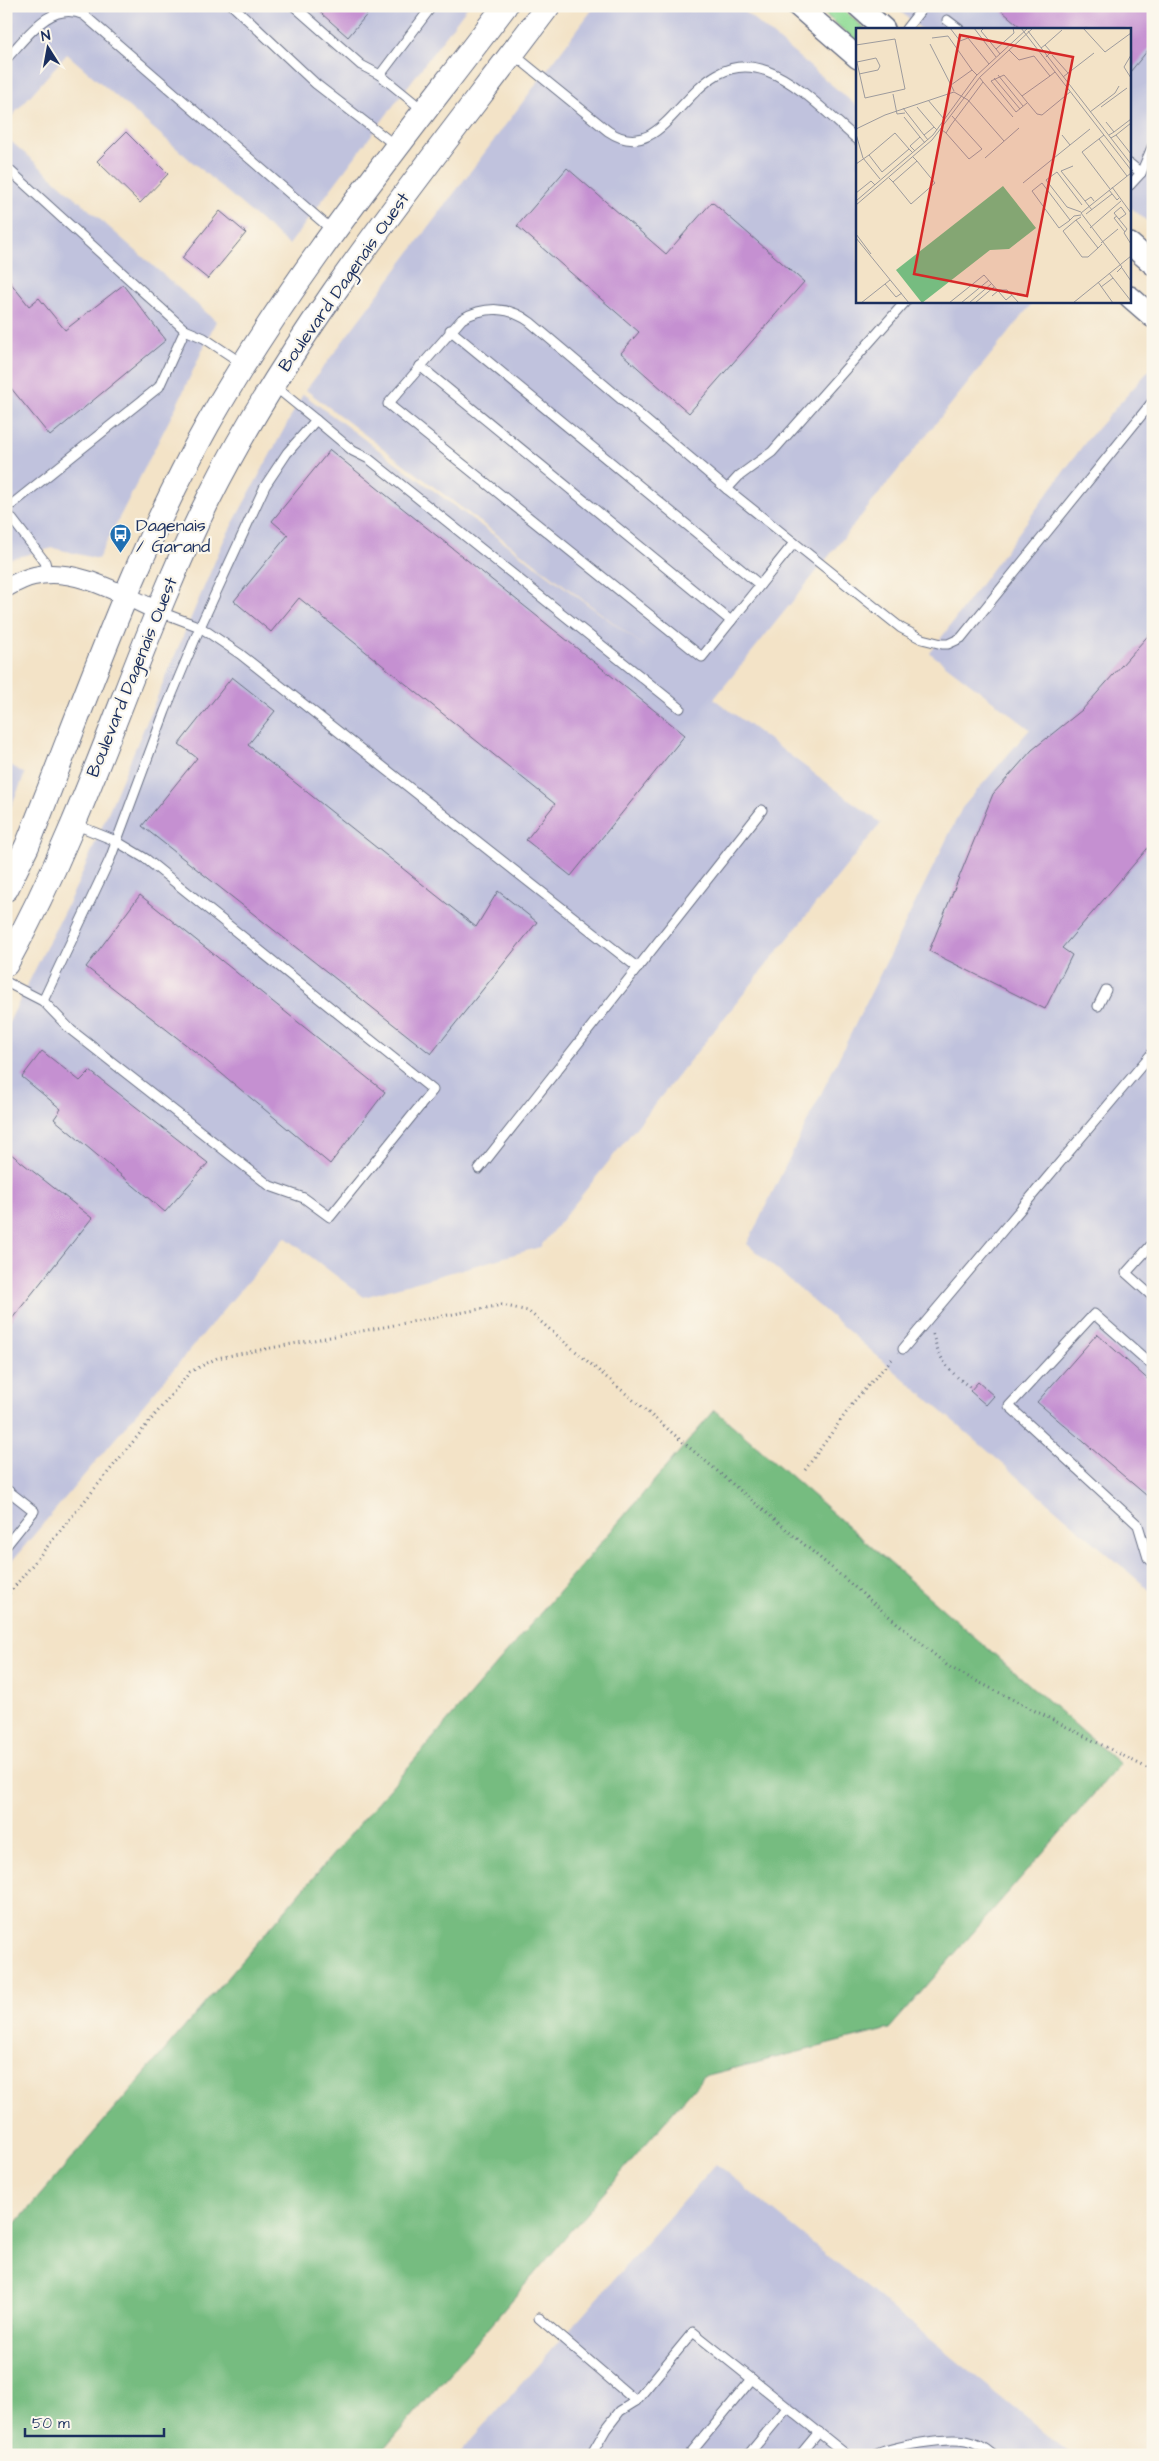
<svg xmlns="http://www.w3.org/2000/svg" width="1159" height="2461" font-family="'Architects Daughter',sans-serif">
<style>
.industrial{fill:#c0c2dd}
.green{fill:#93dd98;stroke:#57867b}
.forest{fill:#76bc80;stroke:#48766f}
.building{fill:#c590d1}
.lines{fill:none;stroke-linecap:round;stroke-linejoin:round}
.service-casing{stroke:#676e83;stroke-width:11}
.minor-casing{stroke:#676e83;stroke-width:20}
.tertiary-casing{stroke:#676e83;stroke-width:24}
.secondary-casing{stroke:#676e83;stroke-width:26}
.path{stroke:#676e83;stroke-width:3;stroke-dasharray:1 4;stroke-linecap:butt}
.service{stroke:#fff;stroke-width:9}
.minor{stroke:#fff;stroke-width:18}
.tertiary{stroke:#fff;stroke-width:21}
.secondary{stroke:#fff;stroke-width:24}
.labels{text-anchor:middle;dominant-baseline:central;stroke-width:4.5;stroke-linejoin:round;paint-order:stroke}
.street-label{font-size:18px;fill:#1b2f5e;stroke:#fbf7ec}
.poi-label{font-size:18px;fill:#1b2f5e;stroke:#fbf7ec;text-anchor:start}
.inset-road{fill:none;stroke:#9d9b9d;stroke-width:1}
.view{fill:#d62828;fill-opacity:0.15;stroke:#d62828;stroke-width:2.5}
.inset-edge{fill:none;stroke:#1b2f5e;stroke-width:2.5}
</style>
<rect width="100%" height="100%" fill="#fbf7ec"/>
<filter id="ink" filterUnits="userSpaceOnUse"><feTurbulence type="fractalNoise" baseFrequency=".02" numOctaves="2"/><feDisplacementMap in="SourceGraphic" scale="10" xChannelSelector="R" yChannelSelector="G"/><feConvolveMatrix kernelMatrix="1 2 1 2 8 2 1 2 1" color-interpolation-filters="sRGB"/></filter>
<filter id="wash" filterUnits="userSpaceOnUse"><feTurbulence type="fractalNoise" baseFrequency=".0096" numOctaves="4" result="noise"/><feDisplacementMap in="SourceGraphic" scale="20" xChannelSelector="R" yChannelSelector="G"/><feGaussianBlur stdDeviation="1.12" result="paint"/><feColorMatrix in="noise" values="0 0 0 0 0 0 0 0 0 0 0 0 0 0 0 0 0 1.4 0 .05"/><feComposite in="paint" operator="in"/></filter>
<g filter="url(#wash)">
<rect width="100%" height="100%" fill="#f3e3c7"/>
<g class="industrial">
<path d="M6 6H468L289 245 67 54 6 123Z"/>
<path d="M595 6H738L858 107V301H1034L714 699 881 823 540 1247 364 1297 285 1237 6 1568V1028L78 883 224 540 303 394 652 652 306 390Z"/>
<path d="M894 6H1153V226L1130 207V29H921Z"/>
<path d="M6 137 216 321 176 407 98 559 53 548 6 560Z"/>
<path d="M1153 366V1593L747 1244 962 808 1030 729 930 653 1087 440Z"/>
<path d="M6 762 25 774 6 818Z"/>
<path d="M716 2164 1072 2455H458Z"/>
</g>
<path class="green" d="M816 6H839L865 29H858V43Z"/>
<path class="forest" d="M715 1410 1120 1764 889 2029 704 2076 379 2455H6V2235Z"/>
<g id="blocks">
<g class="building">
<path d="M313 6H374L348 37Z"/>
<path d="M996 6H1153V44L1130 72V29H1023Z"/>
<path d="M126 132 168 174 140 203 97 161Z"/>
<path d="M567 168 666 254 712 202 804 282 689 413 621 353 639 332 517 226Z"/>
<path d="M220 211 246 233 208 279 182 258Z"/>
<path d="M6 277 29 306 39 298 65 330 123 285 166 340 50 436 6 382Z"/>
<path d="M330 450 685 735 571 876 526 840 555 804 299 598 271 632 234 601 288 535 272 521Z"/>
<path d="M1153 630V842L1062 948 1072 955 1045 1009 929 951 993 794 1032 750 1082 710Z"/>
<path d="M232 677 275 711 248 745 476 927 498 891 537 922 431 1054 142 826 197 758 179 744Z"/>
<path d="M140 895 385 1092 330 1164 198 1054 86 967Z"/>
<path d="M42 1051 80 1081 90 1071 208 1163 165 1212 54 1119 61 1109 22 1077Z"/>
<path d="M6 1150 92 1218 11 1320 6 1316Z"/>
<path d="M1097 1334 1153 1384V1501L1037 1402Z"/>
<path d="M978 1382 994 1396 986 1405 970 1391Z"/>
</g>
</g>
</g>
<g filter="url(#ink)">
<use href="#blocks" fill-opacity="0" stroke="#676e83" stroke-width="1"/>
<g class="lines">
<defs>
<g id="service">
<path d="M233 6 316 84 396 146"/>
<path d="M294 6 361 65 380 75"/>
<path d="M947 20 959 29"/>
<path d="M906 29 924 6"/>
<path d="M513 54 608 131C671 174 688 42 767 71 798 82 832 118 858 140"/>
<path d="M6 59C27 37 50 0 84 15L332 230"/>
<path d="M423 110 380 75 432 6"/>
<path d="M1130 164 1141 173"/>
<path d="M6 167 185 330"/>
<path d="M1130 185 1141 173 1153 145"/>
<path d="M906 301 772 452 739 476 727 489 901 628 922 639 942 644H948L961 638 1153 401"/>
<path d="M450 330 760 585"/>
<path d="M420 366 731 621"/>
<path d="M316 420 353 451 369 459 680 708"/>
<path d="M727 489 530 322C509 306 484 306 462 319L388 404 702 657 794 543"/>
<path d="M6 509 159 387 185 330 204 338 243 364"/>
<path d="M6 511 45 562 48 574"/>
<path d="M158 611 200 627 240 654 638 968"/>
<path d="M6 982 43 1001 110 859 165 711 200 627 265 486 287 453 316 420 273 385"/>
<path d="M43 1001 71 1030 270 1186 304 1198 330 1217 433 1090 146 859 116 841 74 824"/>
<path d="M1098 1006 1106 990"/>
<path d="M479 1169 762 810"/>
<path d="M1153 1243 1126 1273 1153 1297"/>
<path d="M903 1349 1153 1052"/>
<path d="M1153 1366 1094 1314 1009 1406 1138 1525 1148 1558 1153 1562"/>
<path d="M6 1489 34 1511 6 1546"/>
<path d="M539 2318 636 2401"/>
<path d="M591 2455 606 2429 620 2411 636 2401 693 2332 847 2455"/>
<path d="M689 2455 752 2379"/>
<path d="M748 2455 787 2408"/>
<path d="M800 2455 819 2432"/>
<path d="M875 2455C892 2446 947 2437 966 2441 977 2443 985 2448 993 2455"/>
</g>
<path id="minor" d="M6 588C15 583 24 578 34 576 75 566 122 595 158 611"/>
<g id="tertiary">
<path d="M798 6 858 58"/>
<path d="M858 6 884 29"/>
<path d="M1130 244 1153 264"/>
<path d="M1130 297 1153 317"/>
</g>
<g id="secondary">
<path d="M6 889 27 846C84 704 133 558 208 424 292 275 402 142 505 6"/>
<path d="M6 964C29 922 50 879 69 834 117 723 154 608 208 500 298 321 428 166 548 6"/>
</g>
</defs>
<use href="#service" class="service-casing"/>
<use href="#minor" class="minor-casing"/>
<use href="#tertiary" class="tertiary-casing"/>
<use href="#secondary" class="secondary-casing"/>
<g class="path">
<path d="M933 1334C940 1363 949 1371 972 1389"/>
<path d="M805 1470 856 1399 893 1358"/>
<path d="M6 1597 190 1372 217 1358 502 1305 528 1311 949 1667 1153 1771"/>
</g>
<use href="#service" class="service"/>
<use href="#minor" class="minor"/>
<use href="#tertiary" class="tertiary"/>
<use href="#secondary" class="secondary"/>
</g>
</g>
<defs>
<symbol id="bus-pin" viewBox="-11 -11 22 30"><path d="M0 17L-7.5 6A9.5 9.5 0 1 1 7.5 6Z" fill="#1f6fb2" stroke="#fbf7ec"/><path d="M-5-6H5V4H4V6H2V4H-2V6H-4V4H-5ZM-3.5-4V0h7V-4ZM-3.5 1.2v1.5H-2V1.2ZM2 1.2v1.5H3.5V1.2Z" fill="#fff"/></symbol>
</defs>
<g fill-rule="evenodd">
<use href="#bus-pin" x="108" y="522" width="25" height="34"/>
</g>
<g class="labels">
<g class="street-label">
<text transform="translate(344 282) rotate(-55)">Boulevard Dagenais Ouest</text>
<text transform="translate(132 677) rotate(-68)">Boulevard Dagenais Ouest</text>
</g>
<g class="poi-label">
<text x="136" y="525">Dagenais<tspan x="136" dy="21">/ Garand</tspan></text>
</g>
</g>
<g transform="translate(856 28)">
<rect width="275" height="275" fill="#f3e3c7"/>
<path d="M147 158 180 200 153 221 134 222 66 275 40 242Z" fill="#76bc80"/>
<path class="inset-road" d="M94 0 104 13 112 10 133 36M118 0 140 29M128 0 125 3 140 21M165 0 275 142M227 0 249 24 275 5M172 3 275 136M76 10 92 8 116 42M74 16 98 63M0 17 39 11 49 61 9 70 0 30M189 17 206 2M185 20 189 17 195 24 190 29M153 22 163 32 178 28 194 48 199 44M144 26 140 21 158 5 157 0M196 27 212 45M275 27 268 39 275 50M1 34 20 30 24 38 22 42 3 46M142 47 167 78M194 48 166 68 181 86 186 87 214 64M207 49 238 25M138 50 164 81M127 54 157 89M95 57 116 42 121 47M37 66 41 86 49 85M166 68 148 47 135 53 160 84 171 75M72 72 88 91M61 79 78 99M245 79 271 60M47 80 68 107M234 84 259 65 263 58M48 89 64 109M250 94 258 104 253 107M0 101 29 87 98 64 112 72 148 113M86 102 90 105 95 97 127 54 124 50M258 104 275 91M90 105 113 131 126 121 96 88M0 106 7 130 24 151M206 107 214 117 234 101M248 107 226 124 254 161M260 107 275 95M255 110 260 107 275 126M243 111 271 148M72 112 68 107 78 99 81 102M59 123 54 118 64 109 69 115M13 127 39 105 53 121M129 130 163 100M0 136 13 127 26 144 53 121 57 125M217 138 205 143 229 173M33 150 37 154 61 133 57 129M37 154 55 176 79 155 61 133M167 155 214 117M256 159 275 185M253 162 261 172 263 170M0 165 15 153 19 157M0 173 77 107 120 48 172 0M0 177 76 112 124 49 177 0M236 182 229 173 235 169 238 173M225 184 211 179 190 152 201 144 226 177M230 186 256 166M261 188 258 190 269 204M225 189 220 192 242 220 246 216M263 191 270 186 265 179 258 185 271 201 268 205 275 216M214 192 186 155 176 163 203 200 213 193 218 188 225 187M220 192 207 203 226 229H232L242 220M234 200 265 173M0 206 15 226M0 210 53 275M245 215 262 201M266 240 275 253M261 244 266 239 225 185 275 145M257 250 275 273M34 252 29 256 40 269 46 265M242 254 257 275M245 259 257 250 253 245M136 268 143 262H151L163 275M5 275 29 256M93 275 128 247 150 272 156 267M105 275 133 252M113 275 135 256M119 275 138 259M217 275 275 228"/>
<path class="view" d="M104 7 217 29 171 268 58 246Z"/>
<rect width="275" height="275" class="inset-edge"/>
</g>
<rect width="1159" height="2461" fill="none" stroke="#fbf7ec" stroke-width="25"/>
<g transform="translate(48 48) rotate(349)" stroke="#fbf7ec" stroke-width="4" paint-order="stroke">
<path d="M0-4L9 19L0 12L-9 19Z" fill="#1b2f5e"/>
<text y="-8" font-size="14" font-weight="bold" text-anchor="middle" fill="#1b2f5e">N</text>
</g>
<path d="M25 2428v8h139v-8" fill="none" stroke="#1b2f5e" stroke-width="2.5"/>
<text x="32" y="2428" font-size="15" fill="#1b2f5e" stroke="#fbf7ec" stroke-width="4" paint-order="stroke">50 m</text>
</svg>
